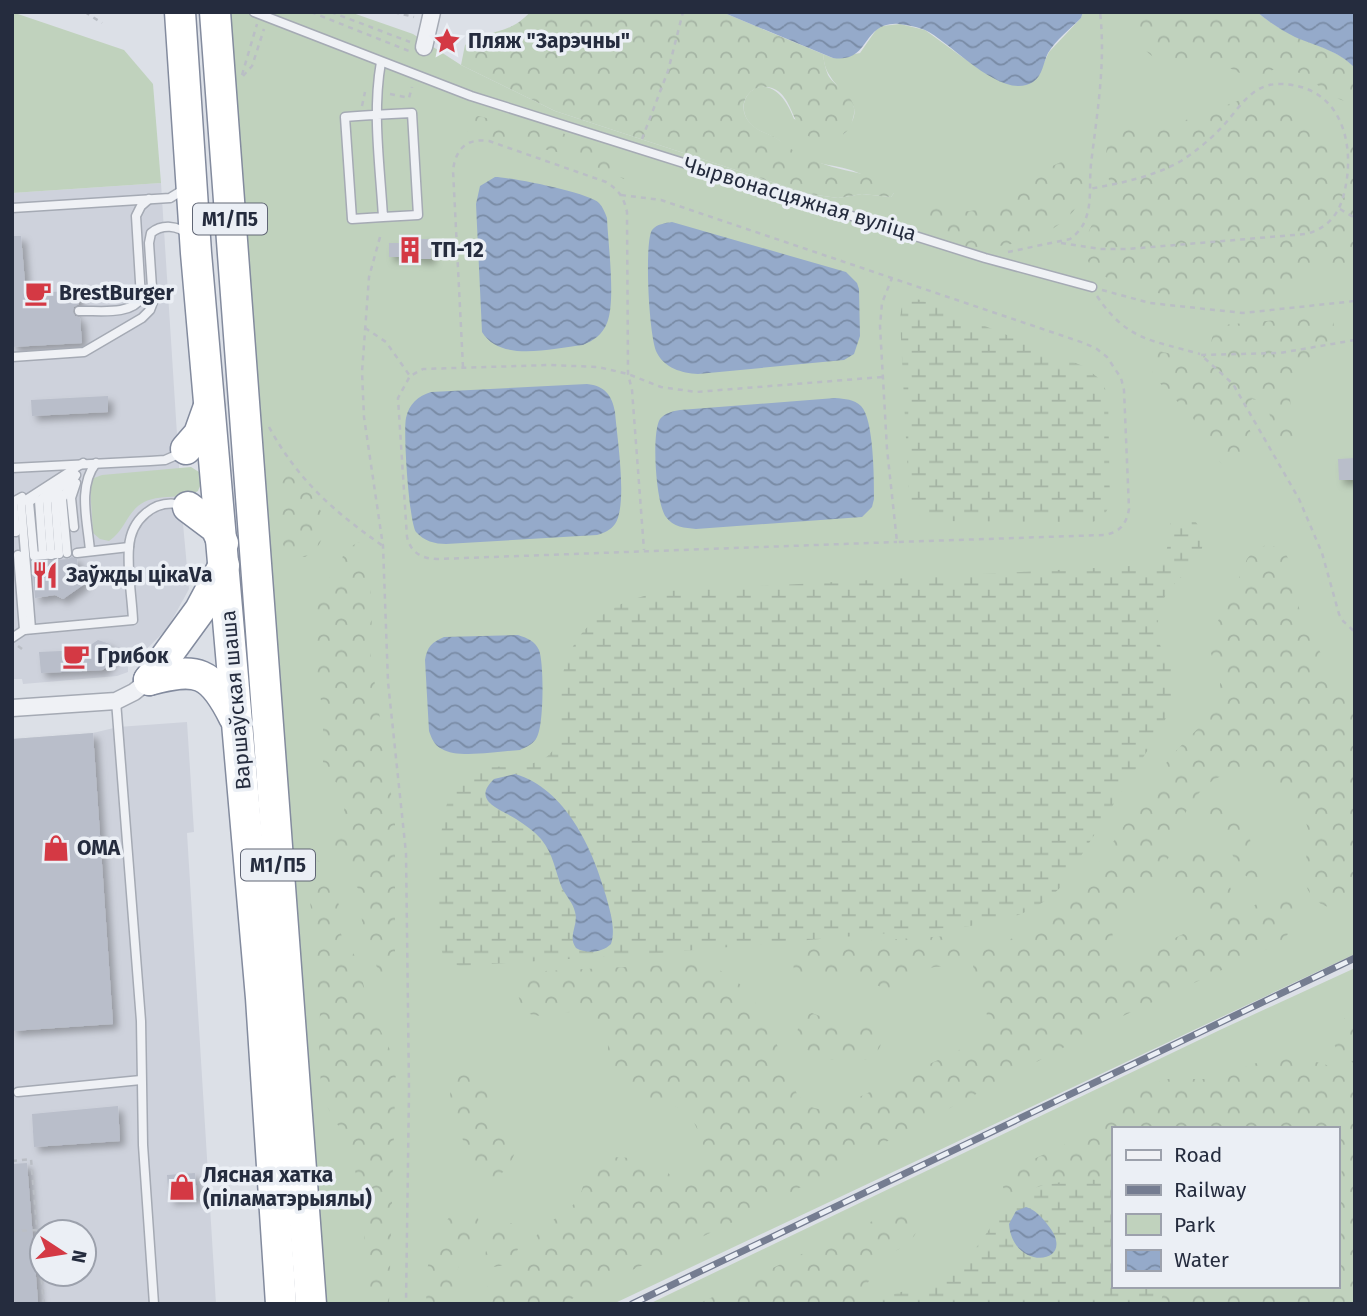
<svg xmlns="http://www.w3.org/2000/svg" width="1367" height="1316" font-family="'Fira Sans',sans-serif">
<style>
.built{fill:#ced2dc;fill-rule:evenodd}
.green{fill:#c0d2bd;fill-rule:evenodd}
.forest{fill:url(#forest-crowns)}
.wetland{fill:url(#wetland-marsh)}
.water{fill:url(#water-waves)}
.building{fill:#b9beca;filter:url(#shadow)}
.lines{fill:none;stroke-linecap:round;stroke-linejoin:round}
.lane-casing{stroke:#a5aab4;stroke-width:11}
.street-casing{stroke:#a5aab4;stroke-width:19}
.highway-casing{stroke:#838b9e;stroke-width:33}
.path{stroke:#babec5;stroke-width:2.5;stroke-dasharray:5 5;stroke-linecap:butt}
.lane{stroke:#eff1f5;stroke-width:8}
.street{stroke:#eff1f5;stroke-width:16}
.highway{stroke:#fff;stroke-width:30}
.rail-casing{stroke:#757d91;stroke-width:7}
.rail{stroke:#ebeff5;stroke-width:4.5;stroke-dasharray:13;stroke-linecap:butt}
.labels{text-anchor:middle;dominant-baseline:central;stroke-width:7;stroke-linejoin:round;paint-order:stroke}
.shield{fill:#ebeff5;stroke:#606675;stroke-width:2}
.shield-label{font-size:19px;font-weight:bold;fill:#252c3e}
.poi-label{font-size:21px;font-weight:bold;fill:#252c3e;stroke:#ebeff5;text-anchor:start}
.street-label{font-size:21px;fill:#252c3e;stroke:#ebeff5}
</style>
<defs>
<pattern id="forest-crowns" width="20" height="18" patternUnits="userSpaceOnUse" patternTransform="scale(1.75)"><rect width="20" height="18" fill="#c0d2bd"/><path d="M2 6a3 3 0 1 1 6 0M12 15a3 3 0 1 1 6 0" fill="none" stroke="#a5b4a4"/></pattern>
<pattern id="wetland-marsh" width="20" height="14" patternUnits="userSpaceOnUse" patternTransform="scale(1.75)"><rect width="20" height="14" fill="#c0d2bd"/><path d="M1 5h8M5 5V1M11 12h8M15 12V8" fill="none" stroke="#a5b4a4"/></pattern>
<pattern id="water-waves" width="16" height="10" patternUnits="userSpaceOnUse" patternTransform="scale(1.75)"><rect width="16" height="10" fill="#95aaca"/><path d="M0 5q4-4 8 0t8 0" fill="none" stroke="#798ba5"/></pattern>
<filter id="shadow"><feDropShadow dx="5" dy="5" stdDeviation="3.5" flood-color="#0004"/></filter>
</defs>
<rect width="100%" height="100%" fill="#dce0e7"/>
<g class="built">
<path d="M161 183 182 513 189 589 167 629 128 667V672L117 676 23 684 22 679H12V193Z"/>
<path d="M187 722 194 832 187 833 216 1304H12V739L93 733 118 727ZM42 1232H84V1274H42Z"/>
</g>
<g class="green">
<path d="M12 12 124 50 153 84 161 183 12 193Z"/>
<path d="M228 12H350L413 34 461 65 555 111 809 194 838 198 862 194 891 197 894 193C882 186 869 177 856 172 845 167 831 166 819 163 809 161 798 157 790 150 784 145 780 140 773 137 767 133 760 132 754 127 723 102 770 55 794 119L844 134C869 103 843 98 830 76 825 69 824 62 823 54L833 58 860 53 876 30 882 26 900 24 925 30 976 67 1000 81 1025 85 1036 79 1049 52 1081 18 1083 12H1257L1271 24 1355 68V954L613 1304H326Z"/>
<path d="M191 467 199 472 202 481 198 491C180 501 155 492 138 506 126 516 124 531 109 541L100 539 93 533 90 487 94 478 102 475Z"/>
<path d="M1355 968V1304H649L1222 1029ZM1113 1129H1337V1286H1113Z"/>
</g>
<g class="forest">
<path d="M530 12H722L823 54C824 61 825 68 828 75 837 90 860 97 853 118 852 124 850 128 846 132 841 137 834 140 827 140 789 143 798 97 772 88 750 81 734 106 750 123 759 133 772 134 782 142 811 167 851 170 886 180L894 188V193L891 197 862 194 838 198 809 194 555 111 461 65 465 45C487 29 509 36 530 12Z"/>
<path d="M1126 12H1257C1268 21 1278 28 1290 34 1312 45 1338 49 1355 68V103C1328 102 1311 71 1283 68 1273 67 1267 75 1258 76 1243 79 1231 66 1217 63 1203 61 1188 67 1174 65 1148 62 1131 36 1126 12Z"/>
<path d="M1263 93C1310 99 1297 125 1326 138 1334 141 1346 140 1355 140V267C1320 253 1295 291 1263 299 1232 307 1100 293 1088 261 1080 241 1092 223 1103 207 1120 182 1095 156 1113 137 1128 121 1151 131 1170 128 1179 126 1185 120 1193 116 1203 111 1213 110 1223 106 1237 102 1249 95 1263 93Z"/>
<path d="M479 116 525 129 557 131 615 153 629 168 624 179 569 155 467 131 465 119Z"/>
<path d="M1064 161 1074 162 1086 175C1088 259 907 270 921 206L927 201C942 202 954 213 970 211 1000 208 1033 172 1064 161Z"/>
<path d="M1322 316 1333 322C1342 347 1300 356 1292 376 1283 400 1303 438 1293 452L1286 453 1279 450C1271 435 1273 417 1265 402L1252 399 1245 407C1246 430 1260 439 1246 461L1224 465 1216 459 1208 446 1193 418 1154 377 1150 361 1159 351 1196 360 1211 353C1211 340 1211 332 1223 325Z"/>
<path d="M287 475C316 485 343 537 305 557 300 556 293 557 288 553 278 544 276 498 281 485 281 483 285 478 287 475Z"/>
<path d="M359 542 368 554 372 616 370 651 395 820V970L389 978 379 974 362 921 359 890 336 855 334 833 344 815 345 790 327 775 323 762V710L316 677 313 618 321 586 336 572 346 549Z"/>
<path d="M1266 545C1273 546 1280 546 1285 553 1294 565 1292 586 1296 600 1299 610 1334 682 1340 686 1344 690 1350 691 1355 692V898C1345 905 1333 911 1321 904 1291 885 1313 854 1307 826 1299 792 1262 764 1227 774 1204 780 1186 807 1179 828 1175 839 1173 852 1166 862 1153 882 1088 932 1122 957 1128 962 1135 961 1142 959 1153 955 1162 944 1173 939 1189 930 1206 927 1222 920 1242 913 1260 900 1280 895 1308 909 1296 930 1276 945L1125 1015 752 1213 561 1304H484C486 1271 501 1280 519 1262 528 1255 531 1244 537 1235 547 1222 562 1215 574 1204 588 1192 580 1165 599 1159 615 1155 643 1158 658 1165 665 1168 668 1174 674 1178 692 1190 704 1174 707 1158 692 1104 686 1110 638 1094 630 1091 621 1087 615 1081 599 1062 619 1031 595 1017 571 1002 545 1026 522 1010L518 994 525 978 545 971 685 964C692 965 699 964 706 966 759 976 778 1051 797 1094 810 1110 821 1113 840 1106L972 1044 982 1031 987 1018 986 1003 974 976 973 964 977 952 984 947 1017 937 1035 929 1072 903 1171 756 1212 714 1220 695V682L1210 650 1212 632 1231 597 1247 559 1254 550Z"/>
<path d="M1220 796 1235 803 1243 815 1248 825 1252 852 1267 869V875L1263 880C1239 881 1239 864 1229 849 1218 834 1198 824 1207 802Z"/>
<path d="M309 853 321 863 330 879 340 908 338 923 342 937 357 959 369 1007 396 1062 389 1304H370L369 1273 356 1174 343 1134 324 1101 321 1083 319 1061 320 1010 315 966 314 926 308 891Z"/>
<path d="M1192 853C1210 852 1230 874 1231 892 1233 939 1136 884 1192 853Z"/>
<path d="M949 936 963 939C968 949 966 956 960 965 949 968 937 965 927 969 916 975 909 988 895 989 883 991 875 983 865 979 858 977 850 975 843 975 831 975 780 988 797 956 801 949 808 947 815 944Z"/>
<path d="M812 1013C821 1016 828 1021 838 1022 850 1023 864 1018 875 1025 887 1032 882 1051 871 1057 862 1062 849 1062 839 1061 821 1057 793 1051 798 1028 800 1019 804 1015 812 1013Z"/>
<path d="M1355 1013V1064L1338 1053 1332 1039C1335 1025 1341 1019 1355 1013Z"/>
<path d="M1281 1057 1322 1063 1355 1078V1304H1160L1165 1286H1337V1213L1342 1168 1337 1157V1129H1113V1181C1079 1179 1038 1178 1011 1203L1003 1187 1002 1177 1005 1168 1012 1162 1036 1158 1066 1144 1110 1107 1153 1084 1168 1079H1217L1249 1065Z"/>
<path d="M471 1072C497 1081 485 1113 493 1131L511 1140 515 1151C513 1165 486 1197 472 1177 467 1169 468 1155 465 1145 457 1124 433 1076 471 1072Z"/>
<path d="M469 1208C477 1211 478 1216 479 1224L457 1270 455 1304H427C423 1274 432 1213 469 1208Z"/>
<path d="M895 1214H910L917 1218C923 1242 895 1248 881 1262 868 1274 868 1292 854 1304H698L864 1224Z"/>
<path d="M510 1223 517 1224C529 1242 510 1272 489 1266L485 1256C487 1241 496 1228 510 1223Z"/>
</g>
<g class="wetland">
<path d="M910 298 921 300 1083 366 1101 380 1108 395 1110 505 1102 519 1092 522 933 521 919 515 910 505 909 500 900 318 902 305Z"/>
<path d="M1180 515C1190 515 1196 520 1200 529 1213 565 1173 574 1163 601 1157 615 1156 633 1161 648 1164 655 1169 661 1171 667 1178 689 1170 710 1161 729L1062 886C1033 915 1010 919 970 926L660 953 460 966 453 964 443 955C437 936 438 826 446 807 451 793 463 777 477 771 502 760 539 775 555 747 565 729 559 708 561 689 566 627 612 599 669 591L1149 565C1183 555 1155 527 1180 515Z"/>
<path d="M1080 1179 1113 1181V1286H1165L1160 1304H863C892 1292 928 1289 954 1270 967 1261 977 1247 986 1234 1013 1195 1033 1185 1080 1179Z"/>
</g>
<g class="water">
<path d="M722 12H1083L1081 18C1070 29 1056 40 1048 53 1043 63 1043 75 1033 82 1002 102 951 42 925 30 918 27 907 25 899 24 861 21 871 64 833 58Z"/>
<path d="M1257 12H1355V68C1339 51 1316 46 1295 37 1281 30 1269 22 1257 12Z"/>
<path d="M495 177C510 177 590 193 599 203 603 207 605 213 607 218 608 243 616 302 607 323 602 335 594 340 583 345 552 348 501 363 482 332L476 204 480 186Z"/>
<path d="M672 222 846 272 857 283 859 289 860 336 854 354 844 360 698 374C681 373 665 368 657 353 649 339 644 243 652 230 657 224 665 223 672 222Z"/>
<path d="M587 384C605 386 612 395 615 412 617 437 628 505 615 524 611 530 604 533 597 535L446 544C435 544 424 541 416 532 409 522 403 432 406 418 409 404 418 396 431 392Z"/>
<path d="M835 398C845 399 854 399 861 406 874 419 874 480 874 499L872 507 862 517 696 529C685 528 673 527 666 517 656 505 651 433 660 419 665 413 673 411 680 410Z"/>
<path d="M518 635C527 638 535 641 539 650 544 662 544 725 537 737 534 744 526 747 520 750 501 751 457 759 442 749 434 745 432 739 429 731L425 660C427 647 432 642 444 637Z"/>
<path d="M515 774C566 789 593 849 606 896 610 911 616 929 611 944 602 953 586 954 576 948 567 936 579 925 575 912 573 903 566 896 562 888 555 871 554 855 541 839 534 831 525 825 516 819 500 809 471 801 494 779Z"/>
<path d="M1026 1207C1035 1210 1041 1216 1047 1224 1081 1264 1013 1274 1009 1224L1016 1211Z"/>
</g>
<g class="building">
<path d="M12 236H21L26 294 78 290 79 304 74 307 73 312 75 316 80 318 82 343 12 347Z"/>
<path d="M417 239H431V259H418V257H389V243H417Z"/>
<path d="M108 396V412L32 416 31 400Z"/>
<path d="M1355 458V480H1339L1338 459Z"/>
<path d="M72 557 77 559 78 571 84 573 83 585 63 599 55 595 35 598 32 562 68 559Z"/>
<path d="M98 640 110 644 114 654 111 662 103 670 41 673 39 652 83 650Z"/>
<path d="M93 733 113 1024 12 1031V739Z"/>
<path d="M118 1106 120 1141 34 1147 32 1114Z"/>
<path d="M27 1163 38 1302 12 1304V1164Z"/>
<path d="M195 1173 197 1198 169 1200 167 1175Z"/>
</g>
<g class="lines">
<defs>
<g id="lane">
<path d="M254 12 471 96 985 258 1092 287"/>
<path d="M381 62C372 113 380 165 383 217L418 215 412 113C389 114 367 115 345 117L352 219 383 217"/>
<path d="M12 208 170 198 183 190"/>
<path d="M79 311C97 310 131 316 141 298L136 216 141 206 149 199"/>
<path d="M12 357 84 352 142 318 150 310 153 302 149 243 151 233C162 224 178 225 188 235"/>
<path d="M12 468 150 461 165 460 181 453"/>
<path d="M35 498 29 502 34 556 56 554"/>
<path d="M74 527 71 498 76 483"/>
<path d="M16 532 13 502 22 497"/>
<path d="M90 551C88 523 77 487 96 463"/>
<path d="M67 553 62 499 76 475"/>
<path d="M77 553 129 547"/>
<path d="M59 554 55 499 59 493"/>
<path d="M18 555 24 630"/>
<path d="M43 555 39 501 60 483"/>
<path d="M51 555 47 501 74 473"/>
<path d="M31 629 21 503 83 463"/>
<path d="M12 638 24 630 133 620C132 597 127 571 129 547 131 520 154 498 182 505"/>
<path d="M116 701 141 1021 143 1145 154 1304"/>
<path d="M18 1092 141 1080"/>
</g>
<g id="street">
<path d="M424 47 432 12"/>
<path d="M12 708 116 701 134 692 149 680"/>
</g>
<g id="highway">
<path d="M180 12 196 253 261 998 281 1304"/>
<path d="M215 12 311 1304"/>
<path d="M186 449 199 434 209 406"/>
<path d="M188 507 216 528 223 543"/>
<path d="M149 680 200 610 224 565"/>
<path d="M149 680C198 667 211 671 234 717"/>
</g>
</defs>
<use href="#lane" class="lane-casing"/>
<use href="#street" class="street-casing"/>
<use href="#highway" class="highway-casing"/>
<g class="path">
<path d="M85 12 102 23"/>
<path d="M311 12 409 51"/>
<path d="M331 12 410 42"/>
<path d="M394 12 414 17"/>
<path d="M242 75 257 24"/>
<path d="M243 76 252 66 264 29"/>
<path d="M390 94 409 98 412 87"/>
<path d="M362 106 365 92"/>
<path d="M642 139 668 71 683 12"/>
<path d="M621 195 661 200 1084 343 1097 349 1107 357 1121 378 1124 390 1129 509C1126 525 1120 532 1104 535L897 542 887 449 880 326 882 303 892 278"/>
<path d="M1340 209 1355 218"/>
<path d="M380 237 369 277 362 372 364 417 383 546 388 682 406 853 409 1090 406 1304"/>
<path d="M1061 243 1100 249H1128L1306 234C1335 226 1343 206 1347 178 1353 131 1334 84 1279 84 1251 84 1239 109 1222 127 1210 140 1196 151 1181 161 1153 177 1121 183 1089 189"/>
<path d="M1008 252 1070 239C1078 233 1083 227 1086 218 1092 201 1089 182 1091 164 1097 113 1106 63 1100 12"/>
<path d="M1102 290 1150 303 1243 313 1355 301"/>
<path d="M1097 296C1127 341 1152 340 1200 354"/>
<path d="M365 328 386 342 410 376"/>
<path d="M1355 340 1280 353 1201 355 1233 384 1299 499 1322 553 1339 614 1343 621 1355 632"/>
<path d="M463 367 453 170C456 148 467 138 489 141L606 182C619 190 624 198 627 212L628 374 632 390 644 550"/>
<path d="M882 377 696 392 661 387 628 374 598 367 550 365 423 369 410 376 398 398 407 537C411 553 422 559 438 559L897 542"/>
<path d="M269 427C298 480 333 511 383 546"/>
<path d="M18 646 26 652"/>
<path d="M12 1161 31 1159 44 1304"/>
<path d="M12 1231 38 1230"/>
</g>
<use href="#lane" class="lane"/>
<use href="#street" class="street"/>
<use href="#highway" class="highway"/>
<defs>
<path id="rail" d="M632 1304 1355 958"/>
</defs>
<use href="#rail" class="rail-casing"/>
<use href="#rail" class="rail"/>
</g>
<defs>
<symbol id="sight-bare" viewBox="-9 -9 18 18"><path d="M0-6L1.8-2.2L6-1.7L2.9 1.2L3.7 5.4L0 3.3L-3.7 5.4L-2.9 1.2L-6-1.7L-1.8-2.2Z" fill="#d43944" stroke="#ebeff5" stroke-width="2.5" paint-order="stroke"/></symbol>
<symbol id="building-bare" viewBox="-9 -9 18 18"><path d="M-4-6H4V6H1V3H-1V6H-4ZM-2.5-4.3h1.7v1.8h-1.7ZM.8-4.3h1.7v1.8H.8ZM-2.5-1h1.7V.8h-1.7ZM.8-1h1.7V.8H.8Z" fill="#d43944" stroke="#ebeff5" stroke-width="2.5" paint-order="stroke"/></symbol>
<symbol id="cafe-bare" viewBox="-9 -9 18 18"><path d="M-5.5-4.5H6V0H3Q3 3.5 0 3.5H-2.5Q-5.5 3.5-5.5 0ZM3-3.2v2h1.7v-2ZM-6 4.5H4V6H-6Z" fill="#d43944" stroke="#ebeff5" stroke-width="2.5" paint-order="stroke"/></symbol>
<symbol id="restaurant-bare" viewBox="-9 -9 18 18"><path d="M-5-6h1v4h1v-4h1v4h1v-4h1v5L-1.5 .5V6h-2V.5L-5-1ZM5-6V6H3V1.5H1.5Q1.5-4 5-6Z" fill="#d43944" stroke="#ebeff5" stroke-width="2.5" paint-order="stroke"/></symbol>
<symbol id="shop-bare" viewBox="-9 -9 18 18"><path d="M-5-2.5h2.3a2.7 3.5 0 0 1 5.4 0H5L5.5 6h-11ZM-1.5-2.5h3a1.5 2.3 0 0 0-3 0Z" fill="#d43944" stroke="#ebeff5" stroke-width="2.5" paint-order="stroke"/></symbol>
</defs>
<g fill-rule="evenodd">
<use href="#sight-bare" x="428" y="22" width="38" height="38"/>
<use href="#building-bare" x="391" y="231" width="38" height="38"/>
<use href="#cafe-bare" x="19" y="274" width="38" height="38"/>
<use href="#restaurant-bare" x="26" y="556" width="38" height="38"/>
<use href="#cafe-bare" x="57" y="637" width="38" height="38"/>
<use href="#shop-bare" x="37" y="829" width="38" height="38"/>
<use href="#shop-bare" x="163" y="1168" width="38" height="38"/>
</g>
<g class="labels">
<g class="shield">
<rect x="193" y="203.5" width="74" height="31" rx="5"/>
<rect x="241" y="849.5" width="74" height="31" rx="5"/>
</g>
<g class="shield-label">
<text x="230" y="219">М1/П5</text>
<text x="278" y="865">М1/П5</text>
</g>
<g class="poi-label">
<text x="468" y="41">Пляж "Зарэчны"</text>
<text x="431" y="250">ТП-12</text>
<text x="59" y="293">BrestBurger</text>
<text x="66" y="575">Заўжды цікаVа</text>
<text x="97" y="656">Грибок</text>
<text x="77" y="848">ОМА</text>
<text x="203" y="1175">Лясная хатка<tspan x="203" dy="24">(піламатэрыялы)</tspan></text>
</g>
<g class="street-label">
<text transform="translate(800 199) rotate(17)">Чырвонасцяжная вуліца</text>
<text transform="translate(236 700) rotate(-95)">Варшаўская шаша</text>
</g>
</g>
<rect width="1367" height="1316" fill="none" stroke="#252c3e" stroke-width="28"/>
<rect x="1112" y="1127" width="228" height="161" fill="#ebeff5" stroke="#9ca1ac" stroke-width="2"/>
<rect x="1126" y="1150" width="35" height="10" fill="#eff1f5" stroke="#9ca1ac" stroke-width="2"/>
<text x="1174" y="1162" font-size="21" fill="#252c3e">Road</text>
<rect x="1126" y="1185" width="35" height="10" fill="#757d91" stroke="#9ca1ac" stroke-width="2"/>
<text x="1174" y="1197" font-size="21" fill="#252c3e">Railway</text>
<rect x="1126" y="1214" width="35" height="21" fill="#c0d2bd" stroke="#9ca1ac" stroke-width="2"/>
<text x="1174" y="1232" font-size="21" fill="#252c3e">Park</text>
<rect x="1126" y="1250" width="35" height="21" fill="url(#water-waves)" stroke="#9ca1ac" stroke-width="2"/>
<text x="1174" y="1267" font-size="21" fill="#252c3e">Water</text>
<g transform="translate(63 1253) rotate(102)"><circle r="33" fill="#ebeff5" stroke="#9ca1ac" stroke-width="2"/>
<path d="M0-5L12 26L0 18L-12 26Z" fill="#d43944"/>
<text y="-10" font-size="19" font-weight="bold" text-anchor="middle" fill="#252c3e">N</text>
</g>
</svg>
